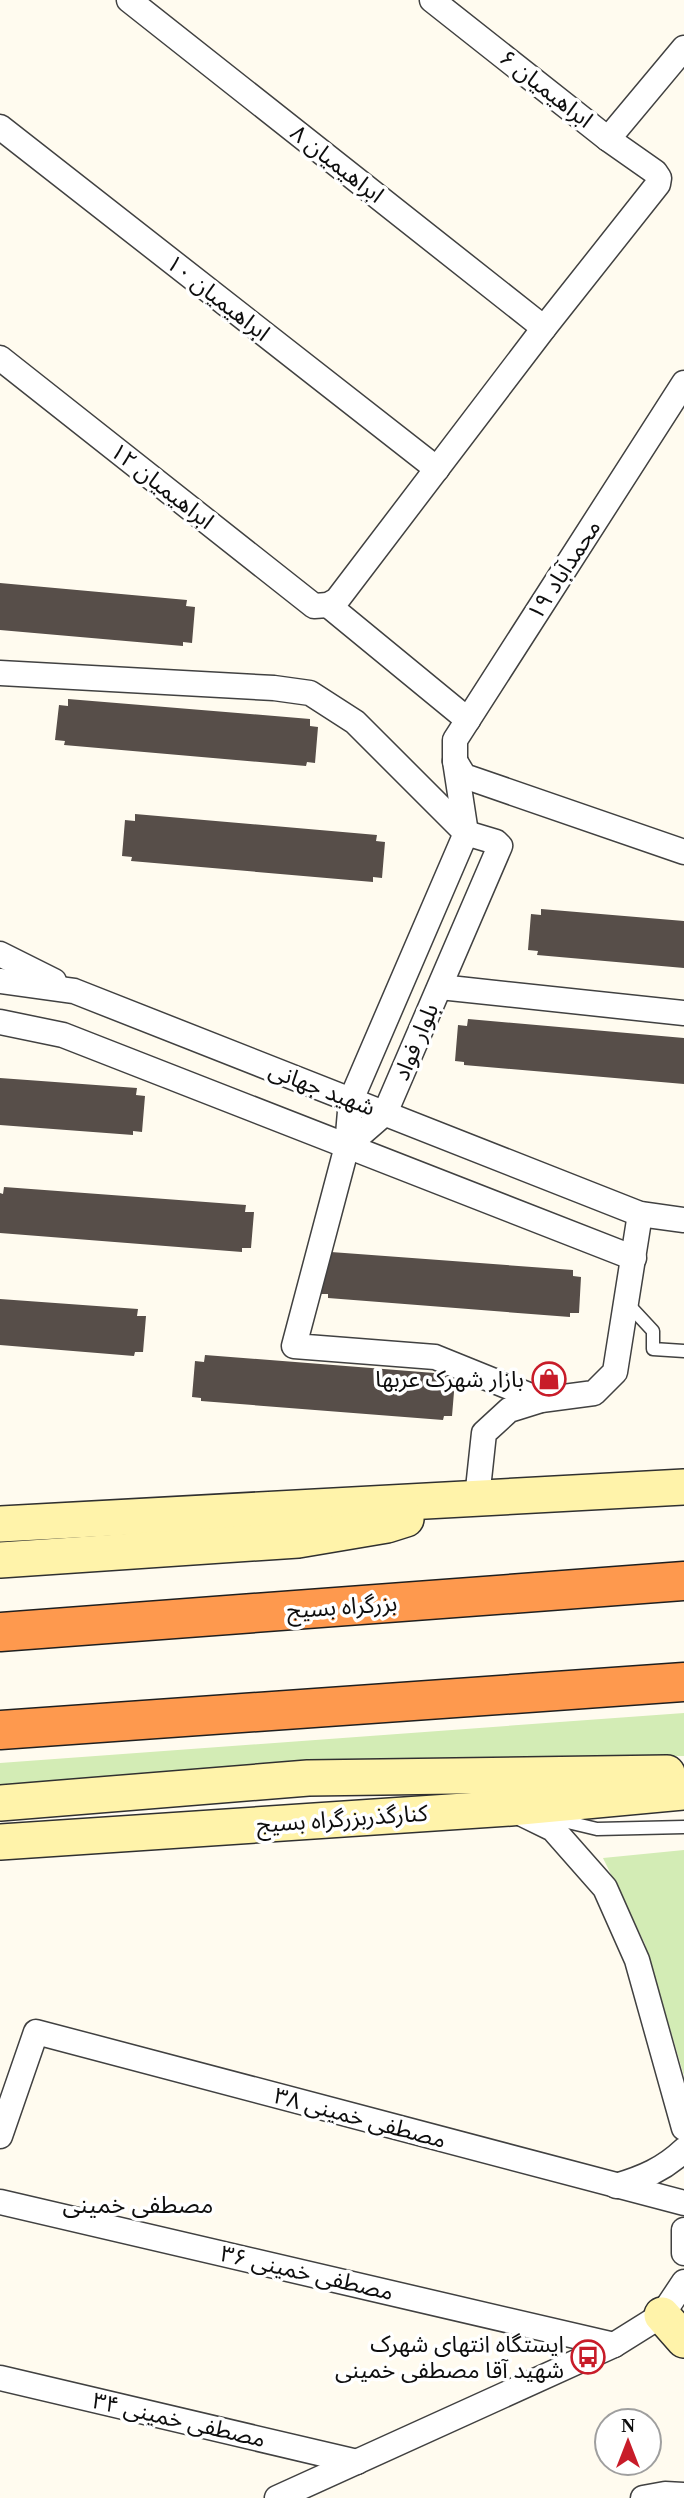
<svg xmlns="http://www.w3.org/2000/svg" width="684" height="2498" font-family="'Times New Roman','Noto Sans Arabic',serif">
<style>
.green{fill:#d3ecb5}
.building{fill:#574e49}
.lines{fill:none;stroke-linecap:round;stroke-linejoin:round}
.lane-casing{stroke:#414141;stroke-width:15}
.street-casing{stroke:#414141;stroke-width:27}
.secondary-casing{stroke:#303030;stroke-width:38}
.highway-casing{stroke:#1f1f1f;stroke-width:41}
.lane{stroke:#fff;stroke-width:12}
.street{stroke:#fff;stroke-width:24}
.secondary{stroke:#fff3aa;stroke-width:35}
.highway{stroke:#fe994e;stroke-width:38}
.labels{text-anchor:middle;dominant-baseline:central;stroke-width:7;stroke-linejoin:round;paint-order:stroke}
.street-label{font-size:23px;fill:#0e0e0e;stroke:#fff}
.poi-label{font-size:23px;fill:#0e0e0e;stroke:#fff;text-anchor:end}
.neighbourhood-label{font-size:24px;fill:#0e0e0e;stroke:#fff}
</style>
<rect width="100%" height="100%" fill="#fffbef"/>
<g class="green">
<path d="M684 1713V1756L373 1762 0 1787V1763Z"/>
<path d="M684 1850V2076L645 1944 603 1858Z"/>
</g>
<g class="building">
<path d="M0 583 187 600 186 606 195 607 192 643 183 642V646L0 630Z"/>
<path d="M68 699 310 719V726L318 727 315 763 307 762 306 766 64 745 65 741 55 740 59 705 68 706Z"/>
<path d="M135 814 377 835 376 841 385 842 382 878 373 877V882L131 861 132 857 122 856 125 820 135 821Z"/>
<path d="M541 909 684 921V968L537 955 538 951 528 950 531 914 541 915Z"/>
<path d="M468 1019 684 1038V1084L464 1065V1062L455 1061 458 1025 467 1026Z"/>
<path d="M0 1078 137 1088 136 1095 145 1096 142 1132 133 1131V1135L0 1125Z"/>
<path d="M4 1187 246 1205 245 1212H254L251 1248H242V1252L0 1233V1193L3 1194Z"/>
<path d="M331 1252 573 1270V1276L581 1277 579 1313H570V1317L328 1298V1294H319L321 1258H331Z"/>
<path d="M0 1299 138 1309 137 1316H146L143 1352H135L134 1356 0 1345Z"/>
<path d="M205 1355 447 1374 446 1380H455L452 1416H444L443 1420 201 1401V1398L192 1397 195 1361 204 1362Z"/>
</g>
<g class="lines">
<defs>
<g id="lane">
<path d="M627 1303 653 1331V1349L684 1351"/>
<path d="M547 1817 597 1829 684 1827"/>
</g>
<g id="street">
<path d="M129 0 544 328"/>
<path d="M0 127 437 469"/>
<path d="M608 139 684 48"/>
<path d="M0 358 314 606 328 605 337 600 544 328 658 184 659 178 655 172 608 139 432 0"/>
<path d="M328 605 468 720"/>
<path d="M0 673 274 688 310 693 355 722 466 833 496 842 500 846 385 1113 347 1146"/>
<path d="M455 761 464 776 684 852"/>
<path d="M466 833 351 1100 347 1146 294 1346 435 1357 541 1400"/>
<path d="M466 833 455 761V740L684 383"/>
<path d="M0 954 54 981"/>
<path d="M0 981 74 991 640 1214 684 1220"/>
<path d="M440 987 684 1013"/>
<path d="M0 1022 63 1035 634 1258"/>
<path d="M477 1498 484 1433 509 1410 541 1400 594 1393 615 1372 640 1214"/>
<path d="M510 1808 553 1829 605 1888 637 1960 684 2128"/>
<path d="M0 2136 36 2032 684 2203"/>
<path d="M616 2186C643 2178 664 2169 684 2150"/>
<path d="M0 2202 614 2345"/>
<path d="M684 2230V2253"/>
<path d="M0 2378 357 2462"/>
<path d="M277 2498 614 2345 662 2315 684 2282"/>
<path d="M643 2498 665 2494 684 2495"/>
</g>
<g id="secondary">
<path d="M0 1524 684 1487"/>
<path d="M0 1560 298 1540 387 1525 406 1519"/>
<path d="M0 1803 308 1778 667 1773"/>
<path d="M0 1842 510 1808 684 1792"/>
<path d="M662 2315 684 2340"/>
</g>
<g id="highway">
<path d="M0 1632 684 1581"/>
<path d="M0 1730 684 1682"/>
</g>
</defs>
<use href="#lane" class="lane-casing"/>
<use href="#street" class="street-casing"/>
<use href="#secondary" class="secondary-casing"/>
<use href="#highway" class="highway-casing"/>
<use href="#lane" class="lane"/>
<use href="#street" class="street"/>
<use href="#secondary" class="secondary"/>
<use href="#highway" class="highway"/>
</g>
<defs>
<symbol id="shop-ring" viewBox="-11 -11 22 22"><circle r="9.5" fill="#fff" stroke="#c81c29" stroke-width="1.5"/><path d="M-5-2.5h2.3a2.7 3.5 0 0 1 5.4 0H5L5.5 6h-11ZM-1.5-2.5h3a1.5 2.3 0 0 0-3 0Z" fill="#c81c29"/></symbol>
<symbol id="bus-ring" viewBox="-11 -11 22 22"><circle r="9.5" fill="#fff" stroke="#c81c29" stroke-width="1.5"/><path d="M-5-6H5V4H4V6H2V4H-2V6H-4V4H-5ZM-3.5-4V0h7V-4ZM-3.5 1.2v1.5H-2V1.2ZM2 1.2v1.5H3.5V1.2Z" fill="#c81c29"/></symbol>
</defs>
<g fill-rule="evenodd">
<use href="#shop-ring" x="530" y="1360" width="38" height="38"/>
<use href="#bus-ring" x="569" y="2338" width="38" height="38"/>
</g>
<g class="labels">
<g class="street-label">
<text transform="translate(546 89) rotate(38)">ابراهیمیان ۶</text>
<text transform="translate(337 164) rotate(38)">ابراهیمیان ۸</text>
<text transform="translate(218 298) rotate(38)">ابراهیمیان ۱۰</text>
<text transform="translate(162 486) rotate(38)">ابراهیمیان ۱۲</text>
<text transform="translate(564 570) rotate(-57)">محمدآباد ۱۹</text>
<text transform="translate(416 1042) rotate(-67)">بلوار فواد</text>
<text transform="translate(322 1089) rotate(21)">شهید جهانی</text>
<text transform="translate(342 1607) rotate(-4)">بزرگراه بسیج</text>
<text transform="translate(342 1819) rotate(-4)">کنارگذربزرگراه بسیج</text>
<text transform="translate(360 2118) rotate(15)">مصطفی خمینی ۳۸</text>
<text transform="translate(307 2273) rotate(13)">مصطفی خمینی ۳۶</text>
<text transform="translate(179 2420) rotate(13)">مصطفی خمینی ۳۴</text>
</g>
<g class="poi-label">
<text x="524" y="1379">بازار شهرک عربها</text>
<text x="564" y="2344">ایستگاه انتهای شهرک<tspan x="564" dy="26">شهید آقا مصطفی خمینی</tspan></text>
</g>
<g class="neighbourhood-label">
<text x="138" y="2205">مصطفی خمینی</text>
</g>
</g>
<g transform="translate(628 2442)"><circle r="33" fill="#ffffff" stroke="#9f9f9f" stroke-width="2"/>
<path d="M0-5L12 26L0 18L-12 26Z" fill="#c81c29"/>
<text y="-10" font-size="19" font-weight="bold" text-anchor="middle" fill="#0e0e0e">N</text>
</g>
</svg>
